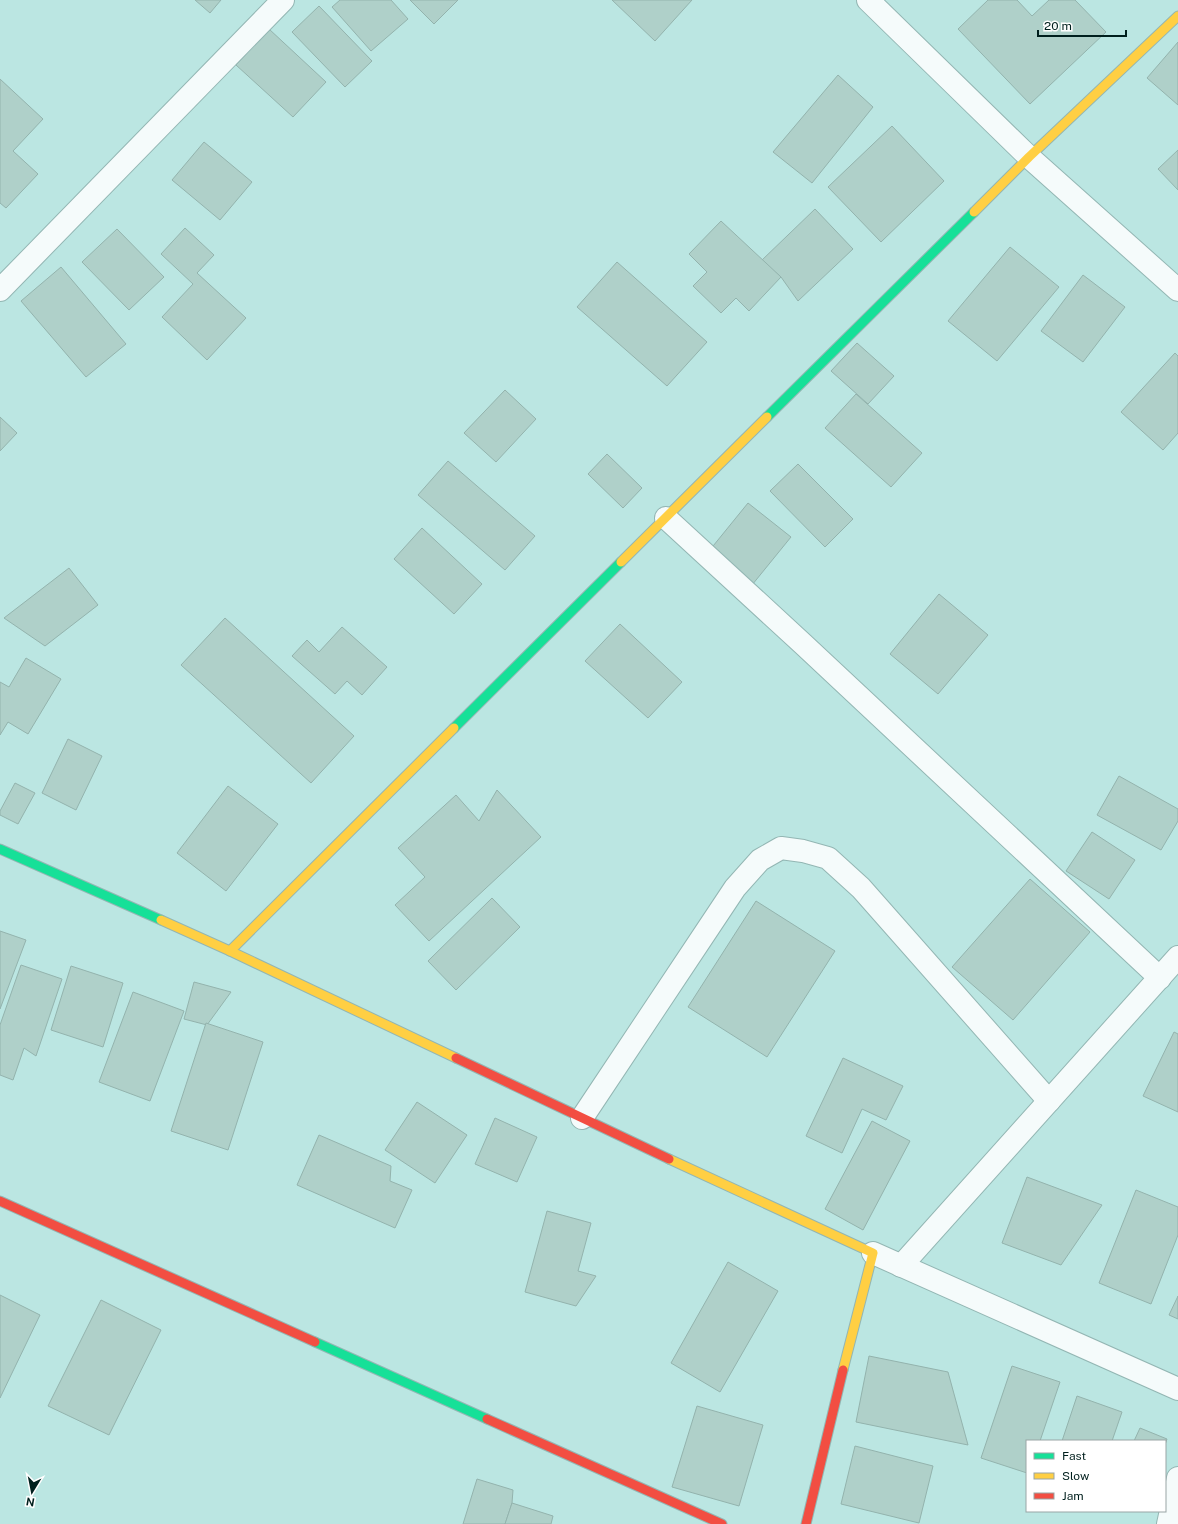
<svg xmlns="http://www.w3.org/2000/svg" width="1178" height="1524" font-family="'Public Sans',sans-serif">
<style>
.building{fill:#afd0c9;stroke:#93b3ad}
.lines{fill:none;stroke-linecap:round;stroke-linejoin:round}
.street-casing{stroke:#93b6b3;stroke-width:24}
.fast-casing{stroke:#93b6b3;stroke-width:11}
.slow-casing{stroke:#93b6b3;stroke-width:11}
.jam-casing{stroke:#93b6b3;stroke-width:11}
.street{stroke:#f5fbfb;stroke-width:22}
.fast{stroke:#16e098;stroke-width:9}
.slow{stroke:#ffcf43;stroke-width:9}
.jam{stroke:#f24e42;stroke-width:9}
</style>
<rect width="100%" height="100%" fill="#bbe6e2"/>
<g class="building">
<path d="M195 0H221L210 13Z"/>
<path d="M340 0H391L408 19 371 51 332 7Z"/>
<path d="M410 0H458L434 24Z"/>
<path d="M612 0H692L655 41Z"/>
<path d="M988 0H1017L1032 16 1049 0H1075L1106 32 1030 104 958 29Z"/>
<path d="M319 6 372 61 345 87 292 32Z"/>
<path d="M269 29 326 82 293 117 236 65Z"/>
<path d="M1178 42V105L1147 78Z"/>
<path d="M838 75 873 107 812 183 773 152Z"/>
<path d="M0 79 43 119 13 151 38 174 6 208 0 203Z"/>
<path d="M892 126 944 181 881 242 828 187Z"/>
<path d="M204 142 252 182 220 220 172 180Z"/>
<path d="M1178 150V190L1158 169Z"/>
<path d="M815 209 853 249 798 301 781 277 761 261Z"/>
<path d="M721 221 781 277 749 311 736 298 721 313 693 286 707 272 689 254Z"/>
<path d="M185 228 214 255 197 273 246 318 207 360 162 317 193 284 161 254Z"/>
<path d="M117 229 164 277 129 310 82 262Z"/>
<path d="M1010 247 1059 287 997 361 948 321Z"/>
<path d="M617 262 707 342 667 386 577 307Z"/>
<path d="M61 267 126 344 86 377 21 301Z"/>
<path d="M1083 275 1125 307 1083 362 1041 331Z"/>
<path d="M857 343 894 376 868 404 831 371Z"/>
<path d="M1175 353 1178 356V433L1163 450 1121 412Z"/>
<path d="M505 390 536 419 496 462 464 433Z"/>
<path d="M856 394 922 453 891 487 825 428Z"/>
<path d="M0 417 17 433 0 451Z"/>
<path d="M607 454 642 488 623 508 588 474Z"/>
<path d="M448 461 535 536 505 570 418 495Z"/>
<path d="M798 464 853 519 825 547 770 491Z"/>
<path d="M748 503 791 537 752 585 709 551Z"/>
<path d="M422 528 482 584 454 614 394 559Z"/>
<path d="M69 568 98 605 45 646 4 618Z"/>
<path d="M939 594 988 635 938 694 890 654Z"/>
<path d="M225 618 354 736 311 783 181 665Z"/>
<path d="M620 624 682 682 648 718 585 661Z"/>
<path d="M342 627 387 667 362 695 347 681 335 694 292 656 307 640 319 652Z"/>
<path d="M26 658 61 679 28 734 8 722 0 735V682L9 687Z"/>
<path d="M68 739 102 756 76 810 42 793Z"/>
<path d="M1119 776 1178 809V821L1161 850 1097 815Z"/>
<path d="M15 783 35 793 18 824 0 815V811Z"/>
<path d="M228 786 278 824 226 891 177 853Z"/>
<path d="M497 790 541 837 429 941 395 905 425 877 398 848 456 795 479 821Z"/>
<path d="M1092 832 1135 860 1109 899 1066 871Z"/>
<path d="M1030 879 1090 932 1013 1020 952 967Z"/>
<path d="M492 898 520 927 456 990 428 961Z"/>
<path d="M756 901 835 951 767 1057 688 1007Z"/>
<path d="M0 931 26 940 0 1009Z"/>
<path d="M21 965 62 979 36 1056 24 1048 13 1080 0 1075V1025Z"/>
<path d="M71 966 123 983 103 1047 51 1030Z"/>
<path d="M194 982 231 992 207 1025 184 1019Z"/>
<path d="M133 992 184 1011 150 1101 99 1082Z"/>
<path d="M206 1023 263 1042 228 1150 171 1131Z"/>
<path d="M1174 1032 1178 1034V1112L1143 1096Z"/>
<path d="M843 1058 903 1086 886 1120 862 1109 842 1153 806 1136Z"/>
<path d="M417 1102 467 1135 435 1183 385 1150Z"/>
<path d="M495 1118 537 1137 517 1182 475 1164Z"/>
<path d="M872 1121 910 1141 863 1230 825 1209Z"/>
<path d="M319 1135 391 1166 390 1181 412 1190 395 1228 297 1185Z"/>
<path d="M1027 1177 1102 1205 1061 1265 1002 1243Z"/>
<path d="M1136 1190 1178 1207V1235L1151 1304 1099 1283Z"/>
<path d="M547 1211 591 1223 578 1271 596 1276 576 1306 525 1292Z"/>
<path d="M728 1262 778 1291 720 1392 671 1363Z"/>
<path d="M0 1295 40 1315 0 1398Z"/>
<path d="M1178 1296V1319L1169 1315Z"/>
<path d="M101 1300 161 1330 109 1435 48 1406Z"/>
<path d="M869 1356 948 1372 968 1445 856 1422Z"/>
<path d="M1012 1366 1060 1382 1040 1441H1027V1473L981 1458Z"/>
<path d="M1077 1396 1122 1412 1112 1441H1062Z"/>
<path d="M697 1406 763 1425 739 1506 672 1487Z"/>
<path d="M1140 1428 1167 1439 1165 1445V1441H1134Z"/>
<path d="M855 1446 933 1466 919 1523 841 1504Z"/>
<path d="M477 1479 513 1490 512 1503 505 1524H463Z"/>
<path d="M512 1503 553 1516 551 1524H505Z"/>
</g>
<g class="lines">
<defs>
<g id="street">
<path d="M868 0 1029 157 1178 290"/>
<path d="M0 290 283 0"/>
<path d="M666 518 803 644 1160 978"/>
<path d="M582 1118 735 888 760 860 781 848 803 851 828 858 861 888 1049 1101"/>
<path d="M873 1253 1178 1389"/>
<path d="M901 1266 1178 957"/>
<path d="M1168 1524 1178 1478"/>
</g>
<g id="fast">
<path d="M767 417 974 212"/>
<path d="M454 728 621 562"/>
<path d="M0 849 161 920"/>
<path d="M315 1342 487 1419"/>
</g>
<g id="slow">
<path d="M974 212 1029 157 1178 16"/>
<path d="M621 562 767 417"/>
<path d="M161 920 230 951 456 1058"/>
<path d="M230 951 454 728"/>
<path d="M669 1159 873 1253 843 1370"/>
</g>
<g id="jam">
<path d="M456 1058 669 1159"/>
<path d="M0 1201 315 1342"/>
<path d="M487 1419 722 1524"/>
<path d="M806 1524 843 1370"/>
</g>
</defs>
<use href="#street" class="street-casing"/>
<use href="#fast" class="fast-casing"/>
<use href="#slow" class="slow-casing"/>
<use href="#jam" class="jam-casing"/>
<use href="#street" class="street"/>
<use href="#fast" class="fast"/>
<use href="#slow" class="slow"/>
<use href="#jam" class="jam"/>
</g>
<rect x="1026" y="1440" width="140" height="72" fill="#ffffff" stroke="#99a5a5"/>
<rect x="1034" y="1453" width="20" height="6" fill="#16e098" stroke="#99a5a5"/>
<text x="1062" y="1460" font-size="12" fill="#001f1d">Fast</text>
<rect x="1034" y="1473" width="20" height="6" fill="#ffcf43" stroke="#99a5a5"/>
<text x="1062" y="1480" font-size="12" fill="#001f1d">Slow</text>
<rect x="1034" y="1493" width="20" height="6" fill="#f24e42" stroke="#99a5a5"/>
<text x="1062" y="1500" font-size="12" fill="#001f1d">Jam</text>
<g transform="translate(32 1492) rotate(190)" stroke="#ffffff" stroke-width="3" paint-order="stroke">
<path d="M0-3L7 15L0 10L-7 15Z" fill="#001f1d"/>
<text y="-6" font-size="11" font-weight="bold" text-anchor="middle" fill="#001f1d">N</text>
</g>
<path d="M1038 30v6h88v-6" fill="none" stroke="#001f1d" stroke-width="2"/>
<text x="1044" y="30" font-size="12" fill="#001f1d" stroke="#ffffff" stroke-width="3" paint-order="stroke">20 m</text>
</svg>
